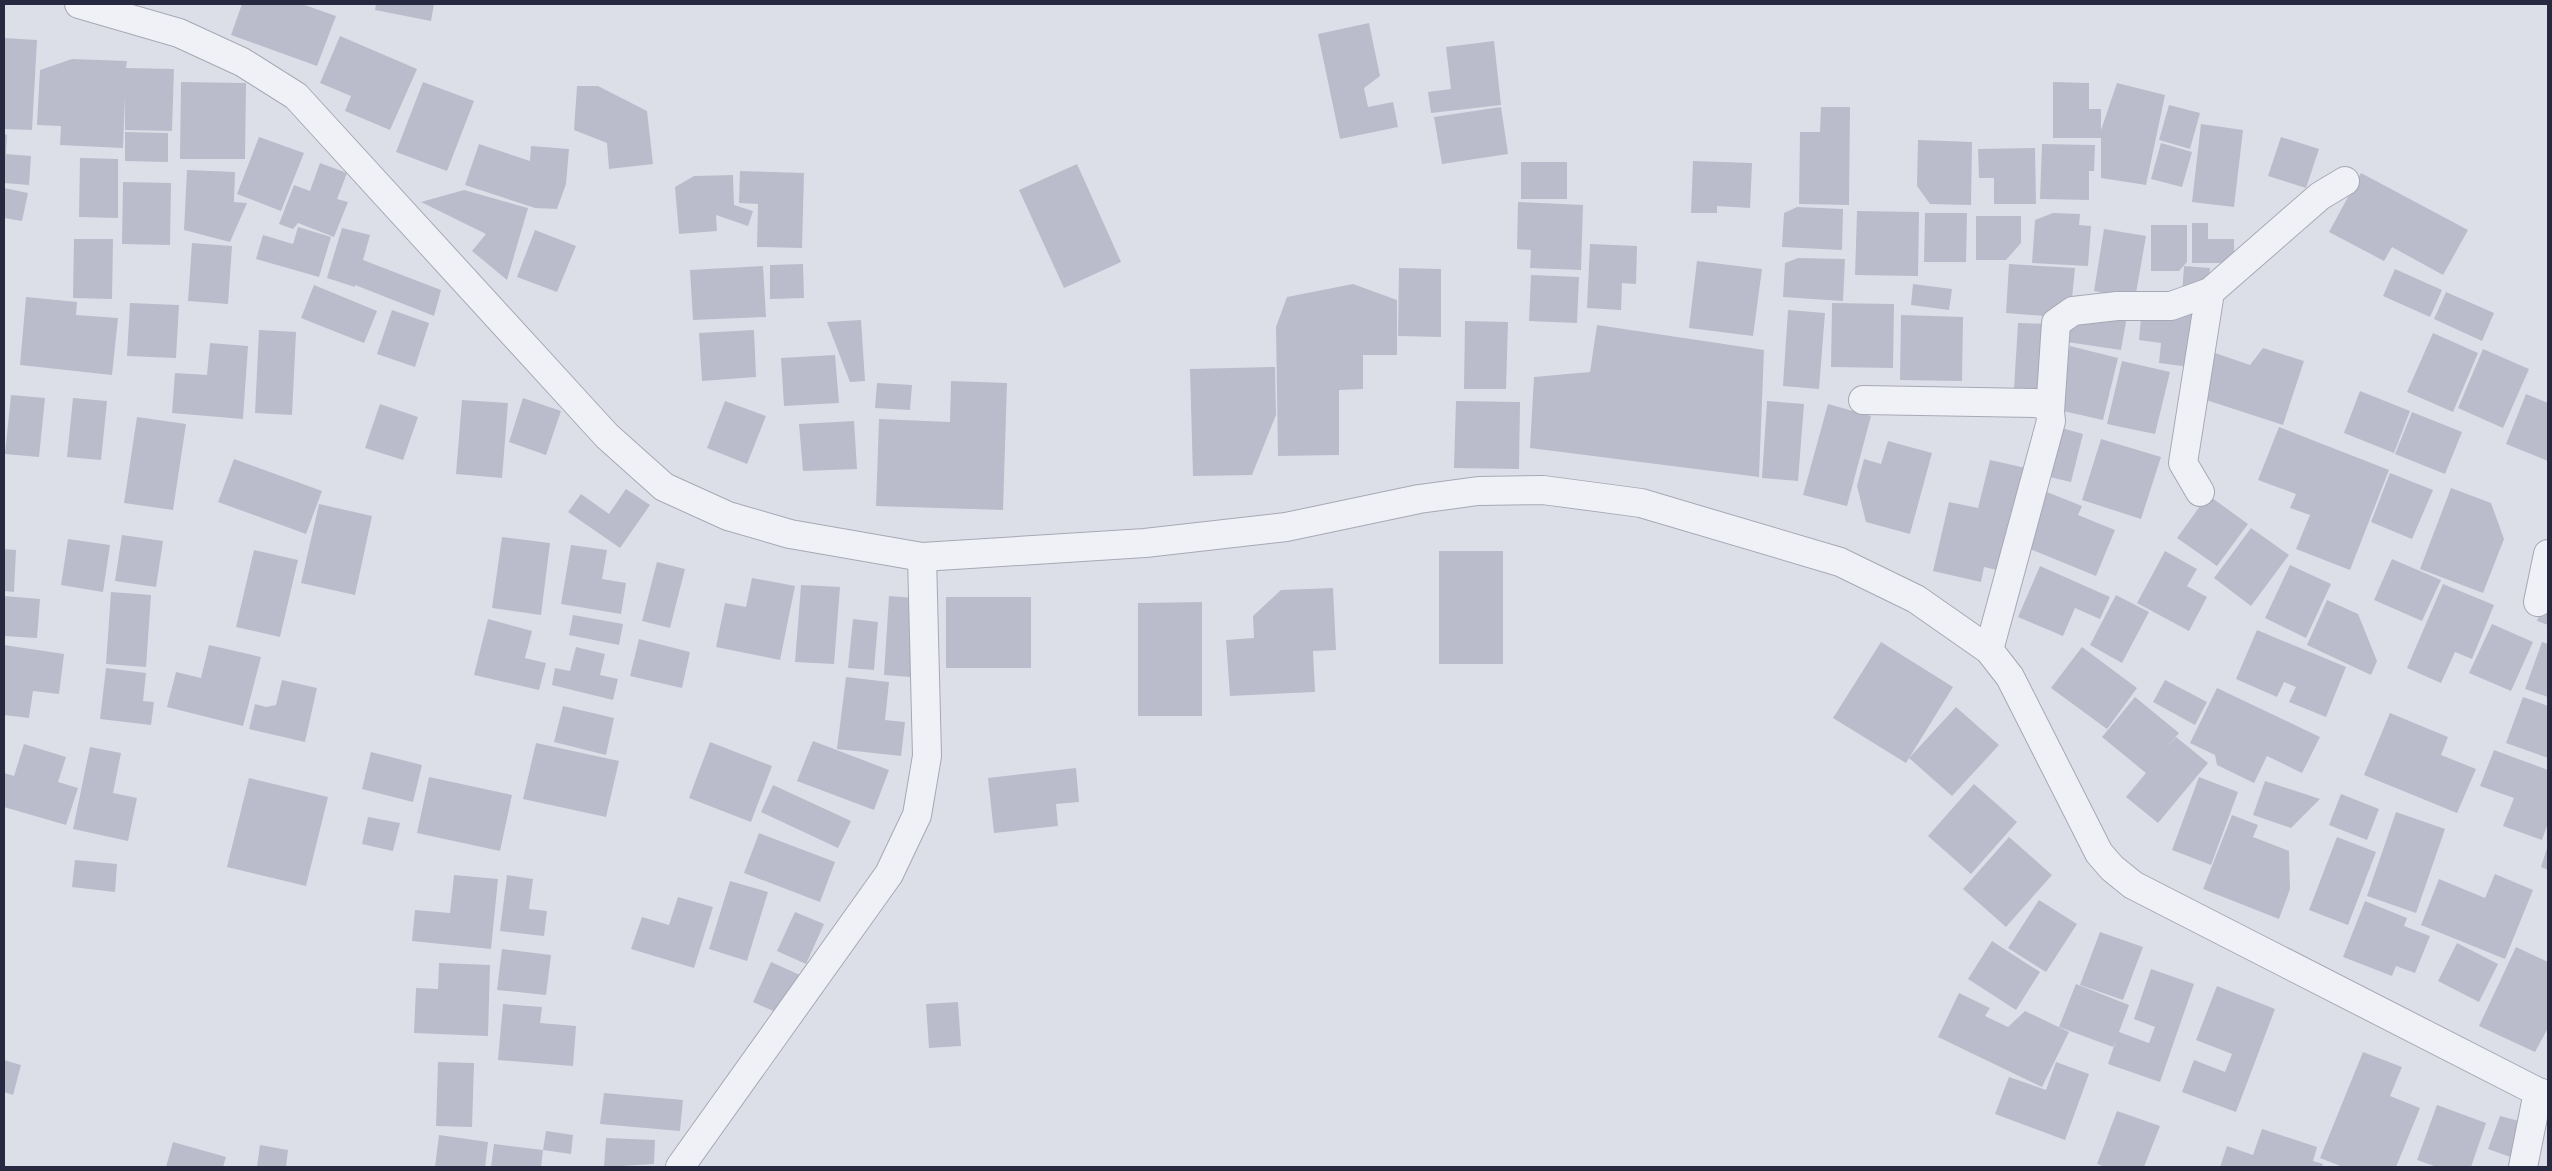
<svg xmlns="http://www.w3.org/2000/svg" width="2552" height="1171" font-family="Roboto,sans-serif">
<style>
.building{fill:#babccb}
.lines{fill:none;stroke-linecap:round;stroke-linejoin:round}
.street-casing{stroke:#a6a8b5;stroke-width:30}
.street{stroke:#f0f1f6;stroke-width:28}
</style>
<rect width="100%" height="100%" fill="#dddfe8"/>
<g class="building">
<path d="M242 4H302L336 16 317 66 231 35Z"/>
<path d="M376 4H434L431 21 375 10Z"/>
<path d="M1369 23 1380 76 1364 88 1368 107 1393 102 1398 127 1340 139 1318 34Z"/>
<path d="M340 36 417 69 390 130 345 111 351 96 320 83Z"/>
<path d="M4 38 37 40 32 130 4 129Z"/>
<path d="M1494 41 1501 105 1431 113 1428 92 1451 89 1446 47Z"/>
<path d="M72 59 127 61 126 68 174 69 172 131 125 130V96L123 148 60 145 61 126 37 125 40 70Z"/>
<path d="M181 82 246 83 245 159H180Z"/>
<path d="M423 82 474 101 447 171 396 152Z"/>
<path d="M2053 82 2089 83V109H2101V130L2117 83 2165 95 2146 185 2101 178V138H2053Z"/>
<path d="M577 86H598L647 111 653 164 609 169 607 143 574 130Z"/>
<path d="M2169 105 2200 113 2190 149 2159 140Z"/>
<path d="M1501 107 1508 154 1442 164 1434 117Z"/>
<path d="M1821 107H1850L1849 205 1799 204 1800 132H1820Z"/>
<path d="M2201 124 2243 130 2234 207 2192 202Z"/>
<path d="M125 132 168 133V162L125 161Z"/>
<path d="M4 134 7 135 6 154 31 156 29 185 4 183Z"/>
<path d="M259 137 304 153 281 211 237 194Z"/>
<path d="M2281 137 2319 149 2306 188 2268 176Z"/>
<path d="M1918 140 1972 142 1971 205 1930 204 1917 186Z"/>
<path d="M2161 143 2192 152 2182 187 2151 179Z"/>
<path d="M479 144 530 161 531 146 569 149 566 184 557 209 535 208 465 185Z"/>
<path d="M2042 144 2095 145 2094 171H2089V200L2040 199Z"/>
<path d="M2035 148 2036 204H1994V178H1979L1978 149Z"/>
<path d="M80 158 118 159V218L79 217Z"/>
<path d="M1693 161 1752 163 1750 208 1717 206V213H1691Z"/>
<rect x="1521" y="162" width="46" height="37"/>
<path d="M320 163 347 173 337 199 348 202 334 237 298 223 293 229 279 224 294 185 310 191Z"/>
<path d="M1077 164 1121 262 1064 288 1019 190Z"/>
<path d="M187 170 235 172 234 202 247 203 230 242 184 230Z"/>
<path d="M740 171 804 173 802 248 757 247 758 204 739 203Z"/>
<path d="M2361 173 2468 230 2443 275 2392 247 2384 261 2329 232Z"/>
<path d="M733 175 734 205 753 211 748 226 716 215 717 231 679 234 675 187 694 176Z"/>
<path d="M123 182 171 183 170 245 122 244Z"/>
<path d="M4 188 28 193 22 221 4 218Z"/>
<path d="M464 190 528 208 507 280 472 251 486 234 421 202Z"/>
<path d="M1518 202 1583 205 1581 270 1530 268 1531 250 1517 249Z"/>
<path d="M1797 207 1843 209 1842 250 1782 247 1784 213Z"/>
<path d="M1857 211 1919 212 1918 276 1855 275Z"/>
<path d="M1925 213H1967L1966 262H1924Z"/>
<path d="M2053 213 2080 214 2079 225 2091 226 2088 266 2032 263 2035 220Z"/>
<path d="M1976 216H2021V243L2006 260H1976Z"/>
<path d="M2192 223H2208V239H2234V263H2192Z"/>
<path d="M2151 225H2187V262L2179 271H2151Z"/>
<path d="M298 227 331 237 319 277 256 259 263 235 293 244Z"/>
<path d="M342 228 370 235 363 260 441 290 434 316 355 285V287L327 278Z"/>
<path d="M2104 229 2146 236 2135 299 2094 291Z"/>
<path d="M535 230 576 246 557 292 517 277Z"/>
<path d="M74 239H113L112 299 73 298Z"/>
<path d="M192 243 232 246 228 304 188 301Z"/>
<path d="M1590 244 1637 246 1636 284 1622 283 1621 310 1587 308Z"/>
<path d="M1798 258 1845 259 1843 301 1783 297 1785 263Z"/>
<path d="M1697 261 1762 269 1753 336 1689 328Z"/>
<path d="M803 264 804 298 770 299V265Z"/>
<path d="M2009 264 2075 268 2072 299 2055 317 2006 313Z"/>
<path d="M763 266 766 317 693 320 690 270Z"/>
<path d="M2184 266 2210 268 2208 287 2182 294Z"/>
<path d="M1399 268 1441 269V337L1398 336Z"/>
<path d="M2395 269 2442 290 2430 317 2383 296Z"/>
<path d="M1531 275 1579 277 1577 323 1529 321Z"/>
<path d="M1353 284 1397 300V355H1363V389L1339 390V455L1278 456 1276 327 1287 297Z"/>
<path d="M1913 284 1952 289 1949 310 1911 305Z"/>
<path d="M314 285 377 311 364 343 301 318Z"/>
<path d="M2446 292 2494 313 2482 341 2434 319Z"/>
<path d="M26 297 77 302 76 315 118 318 112 375 20 365Z"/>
<path d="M130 303 179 305 176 358 127 356Z"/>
<path d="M1832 303 1894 304 1893 368 1831 367Z"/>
<path d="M2142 308 2205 315 2198 368 2159 363 2161 343 2139 340Z"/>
<path d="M392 310 429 323 415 367 377 354Z"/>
<path d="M1788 310 1825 313 1819 389 1783 386Z"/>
<path d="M1901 315 1963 317 1962 381 1900 380Z"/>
<path d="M2127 316 2121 350 2067 342 2070 322Z"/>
<path d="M861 320 865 381 850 382 827 322Z"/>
<path d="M1465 321 1508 322 1506 389H1464Z"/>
<path d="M2018 323 2052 324 2049 391 2014 389Z"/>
<path d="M1597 325 1764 350 1759 477 1530 448 1534 377 1590 372Z"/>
<path d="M259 330 296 332 292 415 255 413Z"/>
<path d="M754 330 756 377 702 381 699 333Z"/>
<path d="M2433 333 2478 353 2453 412 2407 392Z"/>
<path d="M210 343 248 346 243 419 172 413 175 373 207 375Z"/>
<path d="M2070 346 2118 358 2103 420 2054 409Z"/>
<path d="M2263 348 2304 361 2283 425 2200 398 2215 353 2250 365Z"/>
<path d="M2483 349 2529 369 2503 428 2458 408Z"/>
<path d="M835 355 839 403 784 406 781 358Z"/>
<path d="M2122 361 2170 372 2155 434 2107 424Z"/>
<path d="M1275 367 1276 415 1252 475 1193 476 1190 369Z"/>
<path d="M951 381 1007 383 1003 510 876 506 879 419 950 422Z"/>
<path d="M877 383 912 385 910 410 875 408Z"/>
<path d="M2360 391 2410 411 2394 453 2344 433Z"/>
<path d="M2526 394 2548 403V461L2506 444Z"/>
<path d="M11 395 45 398 39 457 5 454Z"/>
<path d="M73 398 107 401 101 460 67 457Z"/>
<path d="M523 398 561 411 546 455 509 442Z"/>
<path d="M462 400 508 403 502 478 456 474Z"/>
<path d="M725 401 766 416 747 464 707 448Z"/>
<path d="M1456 401 1520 402 1519 469 1454 468Z"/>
<path d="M1767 401 1804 404 1798 481 1762 478Z"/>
<path d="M380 404 418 417 403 460 365 448Z"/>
<path d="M1828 404 1871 416 1847 506 1803 495Z"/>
<path d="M2412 412 2462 432 2445 474 2395 454Z"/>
<path d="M137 417 186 424 173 510 124 503Z"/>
<path d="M854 421 857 469 803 471 799 424Z"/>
<path d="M2058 427 2083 434 2071 482 2045 476Z"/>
<path d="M2279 427 2389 470 2350 570 2296 549 2310 515 2290 508 2296 494 2258 480Z"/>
<path d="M2101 439 2161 457 2141 519 2082 500Z"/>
<path d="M1888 441 1932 453 1910 534 1866 522 1857 486 1864 459 1881 464Z"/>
<path d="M234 459 322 491 306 534 218 502Z"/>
<path d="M1990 460 2026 468 2001 571 1984 567 1981 582 1933 571 1949 502 1978 508Z"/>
<path d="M2390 473 2433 490 2412 539 2371 522Z"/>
<path d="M2451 488 2491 503 2504 539 2483 593 2420 569Z"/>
<path d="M626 489 650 505 620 548 568 512 581 494 609 514Z"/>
<path d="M2047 492 2082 506 2078 515 2115 530 2096 576 2025 547Z"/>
<path d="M2208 495 2248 524 2217 566 2177 538Z"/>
<path d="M319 504 372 516 355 595 301 583Z"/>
<path d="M2251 528 2289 555 2251 606 2214 578Z"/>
<path d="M122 535 163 541 156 587 115 581Z"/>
<path d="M502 537 550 543 541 615 492 608Z"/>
<path d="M68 539 110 545 103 592 61 585Z"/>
<path d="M571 545 607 550 602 579 626 583 621 614 561 604Z"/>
<path d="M4 549 16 550 14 592 4 591Z"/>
<path d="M254 550 298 560 280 637 236 627Z"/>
<rect x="1439" y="551" width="64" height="113"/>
<path d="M2165 551 2197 569 2187 586 2207 597 2189 631 2137 603Z"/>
<path d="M2392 559 2441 580 2422 621 2374 600Z"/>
<path d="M657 562 685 569 670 628 642 621Z"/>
<path d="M2290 565 2331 584 2306 638 2265 618Z"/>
<path d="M2040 566 2110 597 2100 619 2075 608 2063 636 2018 617Z"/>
<path d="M752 578 795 586 780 660 716 647 725 603 746 607Z"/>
<path d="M2443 584 2494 605 2472 659 2455 652 2441 683 2407 668Z"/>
<path d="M801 585 840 587 834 664 795 662Z"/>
<path d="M1333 588 1336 650 1313 651 1315 692 1230 696 1226 640 1254 638 1253 616 1281 590Z"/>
<path d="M2548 591V625L2537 621Z"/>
<path d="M111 592 151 595 146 667 106 664Z"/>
<path d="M2116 595 2149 612 2122 663 2090 645Z"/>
<path d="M4 596 40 599 37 638 4 636Z"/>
<path d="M889 596 915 598 910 677 884 675Z"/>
<rect x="946" y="597" width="85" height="71"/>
<path d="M2327 600 2358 614 2377 661 2371 675 2307 645Z"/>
<path d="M1202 602V716H1138V603Z"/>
<path d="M573 615 623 624 619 645 569 635Z"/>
<path d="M488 619 532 631 525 658 546 663 539 690 474 675Z"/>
<path d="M853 619 878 622 874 670 848 668Z"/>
<path d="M2492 624 2533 642 2511 691 2469 673Z"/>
<path d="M2257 630 2346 667 2326 717 2289 702 2296 687 2284 682 2277 697 2236 679Z"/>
<path d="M639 639 690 652 682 688 630 676Z"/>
<path d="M1881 642 1953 687 1906 763 1833 718Z"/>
<path d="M2542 642 2548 644V697L2525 689Z"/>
<path d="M4 645 64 654 59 694 33 691 29 718 4 715Z"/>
<path d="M209 645 261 657 243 726 167 707 176 672 201 678Z"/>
<path d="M576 647 605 654 600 675 618 679 613 700 552 685 555 668 570 671Z"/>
<path d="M2082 647 2137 688 2107 729 2051 688Z"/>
<path d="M106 668 146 673 143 701 154 702 151 725 100 719Z"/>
<path d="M846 677 889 682 885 720 905 722 901 756 837 749Z"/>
<path d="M282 680 317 688 305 742 249 729 255 704 266 707 276 705Z"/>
<path d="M2165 680 2207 702 2195 725 2153 702Z"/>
<path d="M2217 688 2320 737 2302 773 2267 756 2254 783 2217 765 2215 755 2190 743Z"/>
<path d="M2135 697 2179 733 2163 751 2176 737 2208 763 2158 823 2126 797 2146 773 2102 737Z"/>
<path d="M2523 697 2548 706V758L2506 743Z"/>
<path d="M563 706 614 718 606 755 554 742Z"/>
<path d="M1956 707 1999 745 1952 796 1909 758Z"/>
<path d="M2390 713 2448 737 2441 755 2476 769 2457 813 2364 775Z"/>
<path d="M813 741 889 770 874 810 797 781Z"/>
<path d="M710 742 772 766 751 822 689 798Z"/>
<path d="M536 743 619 761 606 817 523 799Z"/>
<path d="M24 744 66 757 58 782 78 788 66 825 4 807V773L14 776Z"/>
<path d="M90 747 121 753 113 793 137 798 128 841 73 829Z"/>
<path d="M2494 750 2548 770V823L2542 840 2503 826 2514 798 2480 786Z"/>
<path d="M371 752 422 765 413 802 362 789Z"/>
<path d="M1076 768 1079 802 1056 804 1058 826 994 833 988 778Z"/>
<path d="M429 777 512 795 500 851 417 833Z"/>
<path d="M2199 777 2238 792 2211 865 2172 850Z"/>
<path d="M249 778 328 797 306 886 227 867Z"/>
<path d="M2265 781 2320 799 2291 828 2253 815Z"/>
<path d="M1974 784 2017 822 1971 874 1928 836Z"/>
<path d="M773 785 851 821 838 848 761 812Z"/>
<path d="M2341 794 2379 809 2367 840 2329 825Z"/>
<path d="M2396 812 2445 829 2416 913 2367 896Z"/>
<path d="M2232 815 2258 825 2253 837 2289 851 2290 889 2279 919 2203 889Z"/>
<path d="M368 817 400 823 393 851 362 844Z"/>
<path d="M759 833 835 862 820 902 744 873Z"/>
<path d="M2009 837 2052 875 2006 927 1963 889Z"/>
<path d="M2337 837 2376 852 2348 925 2309 910Z"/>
<path d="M2548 845V870L2541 867Z"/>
<path d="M75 860 117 864 115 892 72 887Z"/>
<path d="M2495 874 2533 890 2505 959 2421 925 2439 879 2485 898Z"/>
<path d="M454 875 498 879 491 949 412 941 415 910 450 913Z"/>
<path d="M507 875 533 879 529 909 547 911 544 936 500 931Z"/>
<path d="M730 881 768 892 747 961 709 949Z"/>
<path d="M678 897 713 907 694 968 631 949 642 917 669 925Z"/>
<path d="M2039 900 2077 924 2046 972 2008 948Z"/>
<path d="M2365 901 2407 918 2404 926 2430 936 2415 973 2396 966 2392 976 2343 957Z"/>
<path d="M795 912 824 924 806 964 777 951Z"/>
<path d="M2100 932 2143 947 2123 1000 2080 985Z"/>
<path d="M1992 941 2040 972 2016 1010 1968 979Z"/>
<path d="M2457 943 2498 964 2479 1002 2438 981Z"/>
<path d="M2516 947 2548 962V1028L2535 1052 2479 1026Z"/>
<path d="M502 949 551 955 546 995 497 990Z"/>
<path d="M771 962 800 975 782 1015 753 1002Z"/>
<path d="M439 963 490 965 488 1036 414 1033 416 988 438 989Z"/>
<path d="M2151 969 2194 984 2160 1082 2108 1064 2116 1040 2113 1047 2059 1027 2076 984 2129 1005 2119 1032 2149 1043 2155 1027 2134 1019Z"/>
<path d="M2217 986 2275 1009 2236 1112 2182 1092 2194 1060 2225 1072 2232 1054 2196 1040Z"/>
<path d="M1959 993 1990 1008 1985 1016 2008 1027 2025 1011 2069 1032 2042 1087 1938 1037Z"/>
<path d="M958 1002 961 1046 929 1048 926 1004Z"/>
<path d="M503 1004 542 1007 540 1023 576 1026 573 1066 498 1060Z"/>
<path d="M2363 1052 2402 1067 2390 1096 2420 1108 2396 1167H2343L2320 1158Z"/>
<path d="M4 1060 21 1065 13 1095 4 1092Z"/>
<path d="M438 1062 474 1063 472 1127 436 1126Z"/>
<path d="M2056 1062 2089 1074 2065 1140 1995 1114 2009 1077 2046 1090Z"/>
<path d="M604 1093 683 1100 680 1131 600 1124Z"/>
<path d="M2437 1105 2486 1123 2471 1167H2437L2417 1160Z"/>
<path d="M2117 1111 2160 1126 2144 1167H2105L2097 1164Z"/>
<path d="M2500 1116 2527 1123 2519 1160 2488 1149Z"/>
<path d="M2262 1129 2317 1147 2313 1161 2323 1164 2322 1167H2220L2227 1146 2253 1155Z"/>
<path d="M546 1131 573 1135 571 1154 543 1150Z"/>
<path d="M439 1135 488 1142 485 1167H435Z"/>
<path d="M606 1138 655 1140 654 1164 604 1167Z"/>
<path d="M173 1142 226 1157 223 1167H166Z"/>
<path d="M494 1144 543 1150 541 1167H491Z"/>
<path d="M260 1145 288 1150 286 1167H257Z"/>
</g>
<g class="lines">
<defs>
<g id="street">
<path d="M79 4 179 33 242 62 296 96 607 436 664 487 728 516 790 534 922 557 1145 543 1286 527 1419 499 1478 491 1543 490 1641 503 1840 562 1916 599 1989 650 2010 677 2099 853 2112 868 2133 885 2538 1092 2548 1095"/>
<path d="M1863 400 2035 403 2046 405 2050 412 2051 421 1989 650"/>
<path d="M2050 412 2056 323 2073 311 2117 306H2171L2210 292 2320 196 2345 181"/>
<path d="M2200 492 2183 463 2210 292"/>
<path d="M2538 602 2548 554"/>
<path d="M680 1167 889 874 917 815 927 756 922 557"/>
<path d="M2523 1167 2538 1092"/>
</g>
</defs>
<use href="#street" class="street-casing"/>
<use href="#street" class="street"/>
</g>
<rect width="2552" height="1171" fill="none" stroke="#26293f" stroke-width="10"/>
</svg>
